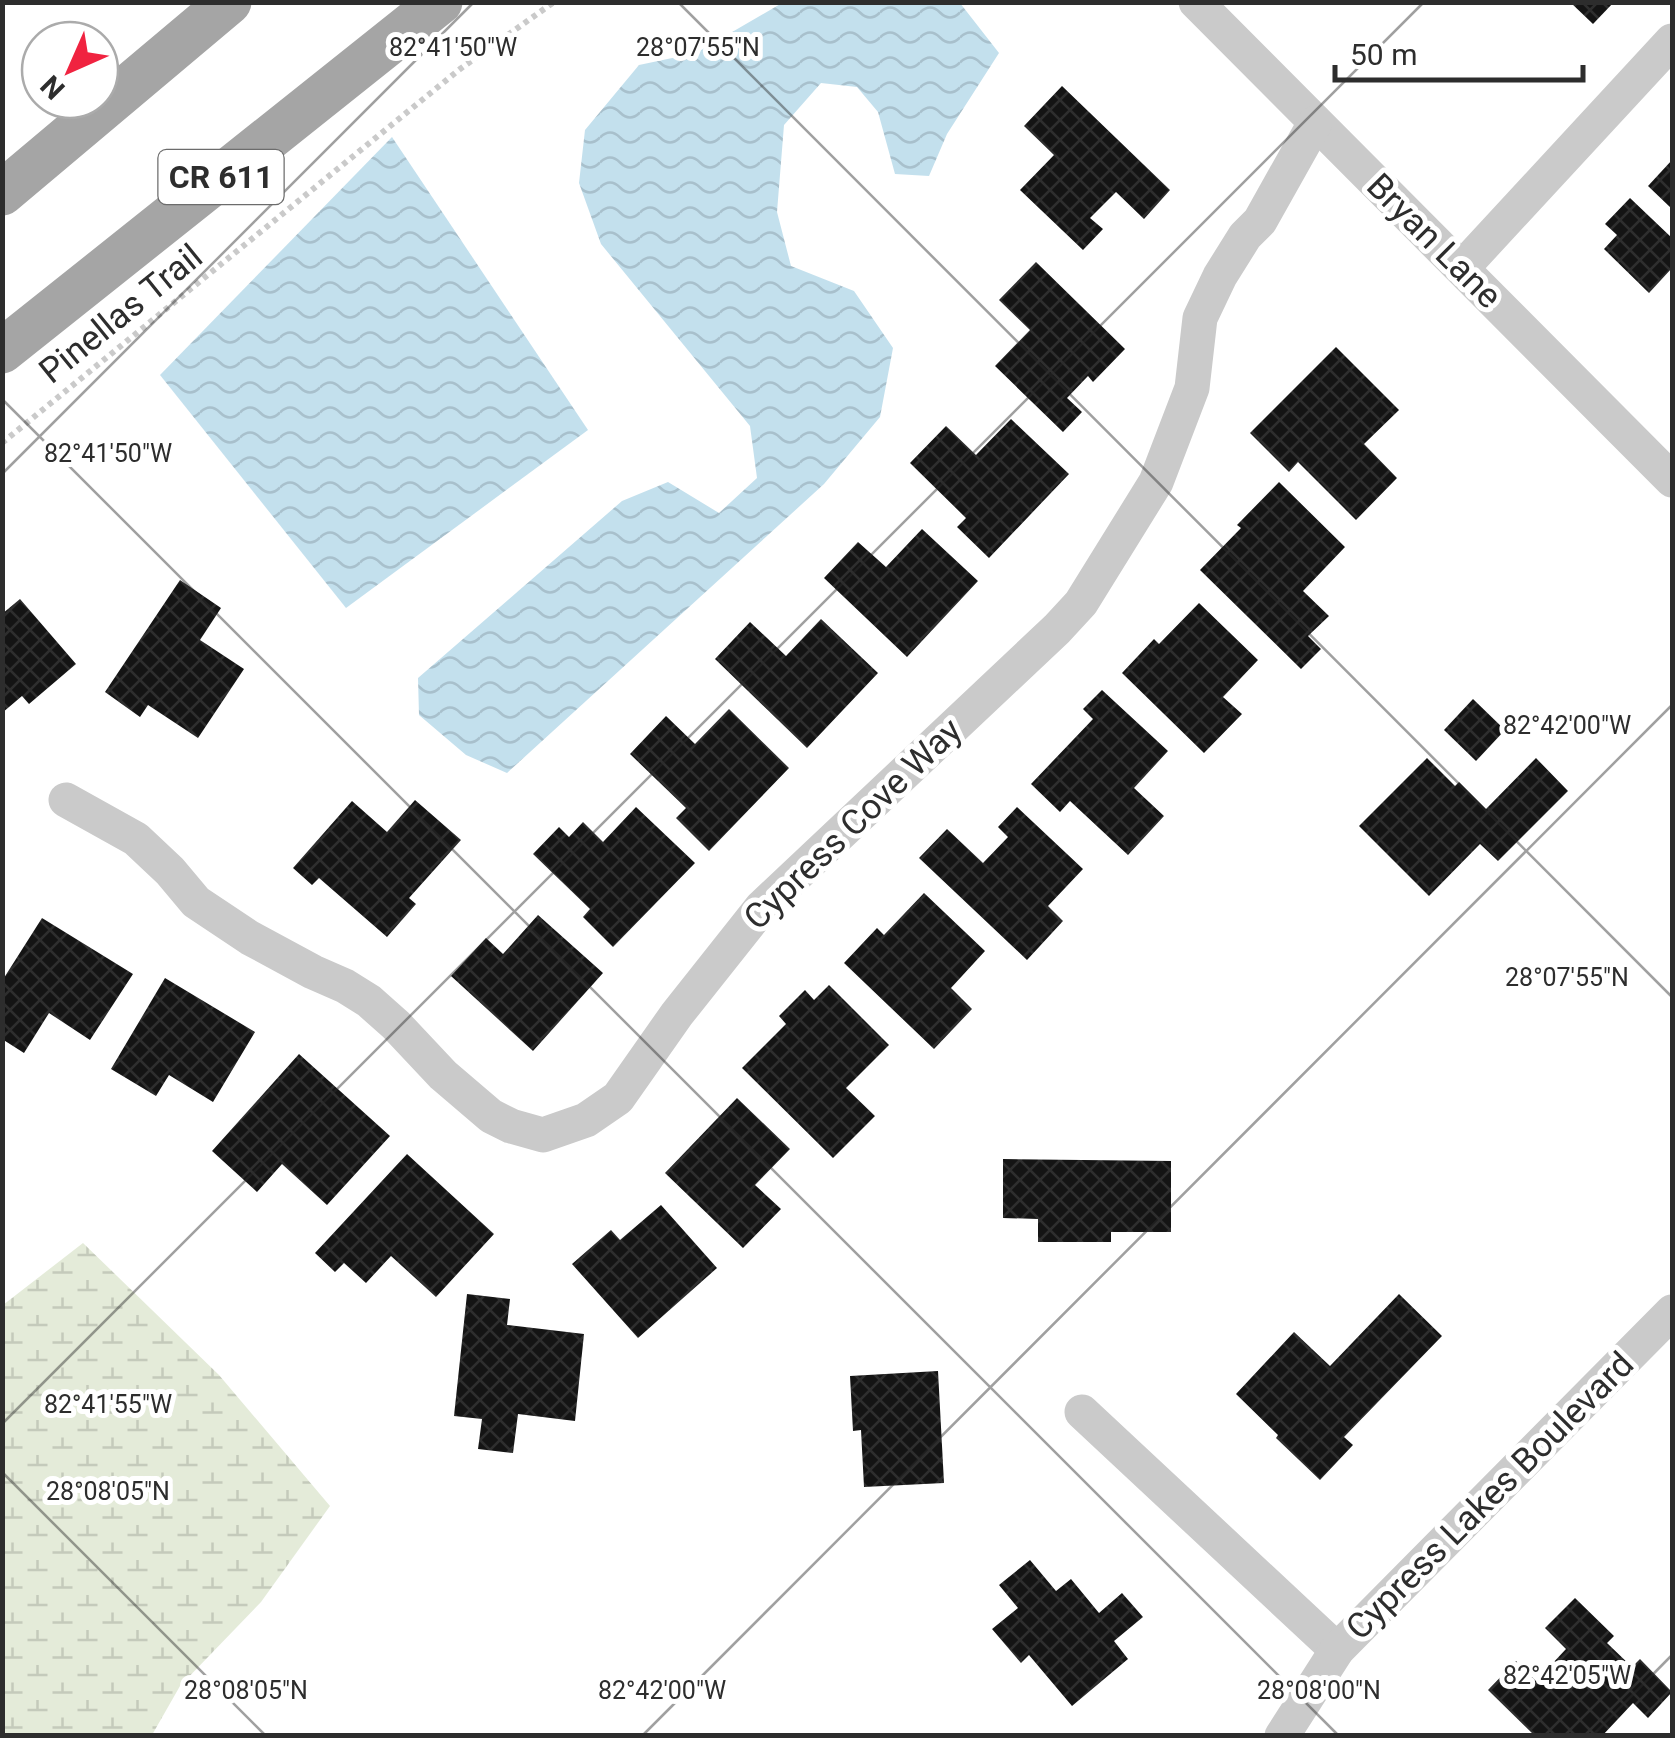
<svg xmlns="http://www.w3.org/2000/svg" width="1675" height="1738" font-family="Roboto,sans-serif">
<style>
.wetland{fill:url(#wetland-marsh)}
.water{fill:url(#water-waves)}
.building{fill:url(#building-cross-hatch)}
.lines{fill:none;stroke-linecap:round;stroke-linejoin:round}
.path{stroke:#cacaca;stroke-width:6;stroke-dasharray:5 5;stroke-linecap:butt}
.minor{stroke:#cacaca;stroke-width:35}
.major{stroke:#a5a5a5;stroke-width:45}
.ticks{fill:none;stroke:#2d2d2d;stroke-width:2.5;stroke-opacity:0.45}
.labels{text-anchor:middle;dominant-baseline:central;stroke-width:10;stroke-linejoin:round;paint-order:stroke}
.shield{fill:#fff;stroke:#6c6c6c;stroke-width:2.5}
.shield-label{font-size:32px;font-weight:bold;fill:#2d2d2d}
.street-label{font-size:35px;fill:#2d2d2d;stroke:#fff}
.ticks-label{font-size:25px;text-anchor:middle;fill:#2d2d2d;stroke:#fff;stroke-width:10;stroke-linejoin:round;paint-order:stroke}
</style>
<defs>
<pattern id="wetland-marsh" width="20" height="14" patternUnits="userSpaceOnUse" patternTransform="scale(2.5)"><rect width="20" height="14" fill="#e4ebd9"/><path d="M1 5h8M5 5V1M11 12h8M15 12V8" fill="none" stroke="#c4cabb"/></pattern>
<pattern id="water-waves" width="16" height="10" patternUnits="userSpaceOnUse" patternTransform="scale(2.5)"><rect width="16" height="10" fill="#c3e0ed"/><path d="M0 5q4-4 8 0t8 0" fill="none" stroke="#a8c0cc"/></pattern>
<pattern id="building-cross-hatch" width="8" height="8" patternUnits="userSpaceOnUse" patternTransform="scale(2.5)"><rect width="8" height="8" fill="#141414"/><path d="M0 0l8 8M0 8l8-8" fill="none" stroke="#2e2e2e"/></pattern>
</defs>
<rect width="100%" height="100%" fill="#fff"/>
<path class="wetland" d="M83 1243 219 1375 330 1506 261 1602 180 1686 152 1735H3V1305Z"/>
<g class="water">
<path d="M782 3H960L999 53 947 134 929 176 895 174 878 112 857 87 821 83 784 125 777 212 791 266 854 291 893 348 880 417 824 484 507 773 466 755 419 715 418 678 622 501 668 482 719 513 757 478 750 426 601 244 579 183 585 130 639 65 696 53Z"/>
<path d="M392 137 588 430 346 608 160 375Z"/>
</g>
<g class="building">
<path d="M1570 2H1614L1593 24Z"/>
<path d="M1062 86 1170 190 1144 219 1116 192 1090 218 1103 229 1083 250 1020 190 1054 155 1024 126Z"/>
<path d="M1672 160V209L1648 186Z"/>
<path d="M1630 198 1672 238V268L1649 293 1604 249 1617 235 1605 224Z"/>
<path d="M1036 262 1125 349 1093 382 1088 376 1067 398 1082 412 1063 432 995 366 1030 330 999 300Z"/>
<path d="M1336 347 1399 410 1364 444 1397 478 1356 520 1298 462 1289 472 1250 433Z"/>
<path d="M1011 419 1069 474 989 558 957 527 966 518 910 463 946 426 976 455Z"/>
<path d="M1279 482 1345 547 1303 591 1329 616 1308 636 1321 649 1301 669 1200 570 1241 528 1237 525Z"/>
<path d="M922 529 978 581 907 657 824 578 858 542 886 567Z"/>
<path d="M180 580 221 608 200 640 244 669 198 738 148 705 140 717 105 692Z"/>
<path d="M20 599 76 664 29 704 22 696 2 713V614Z"/>
<path d="M1199 603 1258 660 1223 697 1242 714 1204 753 1122 673 1154 639 1159 644Z"/>
<path d="M821 619 878 673 807 748 715 659 750 622 786 656Z"/>
<path d="M1102 690 1168 751 1134 788 1164 816 1128 855 1070 801 1060 812 1031 784 1093 719 1083 709Z"/>
<path d="M1473 699 1505 730 1476 761 1444 730Z"/>
<path d="M729 709 789 768 709 851 676 818 686 808 630 754 666 716 695 744Z"/>
<path d="M1427 758 1455 786 1459 782 1486 809 1536 758 1568 791 1498 861 1480 844 1429 896 1359 826Z"/>
<path d="M415 800 461 840 409 898 416 904 387 937 319 878 312 885 293 868 352 801 387 832Z"/>
<path d="M636 807 695 863 613 947 583 917 590 909 533 854 559 827 569 837 583 822 603 842Z"/>
<path d="M1017 807 1083 869 1048 906 1063 921 1027 960 919 858 947 829 983 863 1008 837 998 827Z"/>
<path d="M924 893 985 951 951 988 972 1009 934 1049 844 963 877 928 884 935Z"/>
<path d="M538 915 603 973 533 1051 451 976 486 938 503 954Z"/>
<path d="M42 918 133 974 90 1040 49 1013 24 1053 2 1039V981Z"/>
<path d="M165 978 255 1032 213 1102 169 1075 156 1096 111 1069Z"/>
<path d="M829 985 889 1045 846 1088 875 1116 833 1158 742 1068 786 1024 779 1016 805 990 814 1000Z"/>
<path d="M299 1054 390 1136 327 1205 282 1164 257 1192 212 1151Z"/>
<path d="M737 1098 790 1149 755 1185 781 1209 743 1248 665 1173Z"/>
<path d="M407 1154 494 1234 436 1297 391 1256 366 1283 344 1263 335 1272 315 1253Z"/>
<path d="M1003 1159 1171 1161V1232H1111V1242H1038V1219L1003 1218Z"/>
<path d="M661 1205 717 1268 638 1338 572 1264 611 1230 620 1240Z"/>
<path d="M467 1294 510 1299 507 1325 584 1334 575 1421 518 1414 513 1453 478 1449 482 1419 454 1416Z"/>
<path d="M1399 1294 1442 1336 1344 1437 1353 1445 1320 1480 1276 1438 1278 1435 1236 1394 1294 1332 1330 1366Z"/>
<path d="M938 1371 944 1483 864 1487 861 1430 853 1431 850 1376Z"/>
<path d="M1030 1560 1056 1591 1071 1579 1099 1613 1122 1593 1143 1617 1114 1641 1128 1659 1072 1706 1029 1655 1021 1663 992 1629 1018 1608 999 1585Z"/>
<path d="M1575 1598 1614 1636 1607 1643 1632 1667 1640 1659 1672 1692 1648 1718 1633 1703 1602 1736H1535L1488 1690 1516 1661 1536 1681 1566 1649 1545 1628Z"/>
</g>
<g class="lines">
<path class="path" d="M2 443 460 69 554 2"/>
<g class="minor">
<path d="M1196 2 1672 480"/>
<path d="M1462 268 1672 41"/>
<path d="M66 800 136 839 170 871 196 902 250 938 313 972 345 986 369 1001 396 1025 443 1075 491 1116 511 1126 543 1135 586 1120 618 1098 677 1014 761 908 1057 629 1081 603 1156 482 1192 388 1200 318 1220 276 1245 236 1260 221 1315 123"/>
<path d="M1082 1412 1337 1650"/>
<path d="M1282 1736 1337 1650 1672 1312"/>
</g>
<g class="major">
<path d="M2 193 229 2"/>
<path d="M2 351 440 2"/>
</g>
</g>
<path class="ticks" d="M678 2 1672 997M2 399 1339 1736M2 474 474 2M2 1424 1424 2M2 1472 266 1736M642 1736 1672 705M1592 1736 1672 1655"/>
<g class="labels">
<rect class="shield" x="158.5" y="150" width="125" height="54" rx="8"/>
<g class="shield-label">
<text x="221" y="177">CR 611</text>
</g>
<g class="street-label">
<text transform="translate(1434 241) rotate(45)">Bryan Lane</text>
<text transform="translate(121 314) rotate(-39)">Pinellas Trail</text>
<text transform="translate(853 824) rotate(-44)">Cypress Cove Way</text>
<text transform="translate(1490 1496) rotate(-45)">Cypress Lakes Boulevard</text>
</g>
</g>
<g class="ticks-label">
<text x="453" y="56">82°41'50"W</text>
<text x="698" y="56">28°07'55"N</text>
<text x="108" y="462">82°41'50"W</text>
<text x="1567" y="734">82°42'00"W</text>
<text x="1567" y="986">28°07'55"N</text>
<text x="108" y="1413">82°41'55"W</text>
<text x="108" y="1500">28°08'05"N</text>
<text x="1567" y="1684">82°42'05"W</text>
<text x="662" y="1699">82°42'00"W</text>
<text x="246" y="1699">28°08'05"N</text>
<text x="1319" y="1699">28°08'00"N</text>
</g>
<rect width="1675" height="1738" fill="none" stroke="#2d2d2d" stroke-width="10"/>
<g transform="translate(70 70) rotate(225)"><circle r="48" fill="#ffffff" stroke="#ababab" stroke-width="2.5"/>
<path d="M0-8L18 38L0 25L-18 38Z" fill="#f02340"/>
<text y="-15" font-size="28" font-weight="bold" text-anchor="middle" fill="#2d2d2d">N</text>
</g>
<path d="M1335 65v15h248v-15" fill="none" stroke="#2d2d2d" stroke-width="5"/>
<text x="1350" y="65" font-size="30" fill="#2d2d2d" stroke="#ffffff" stroke-width="8" paint-order="stroke">50 m</text>
</svg>
